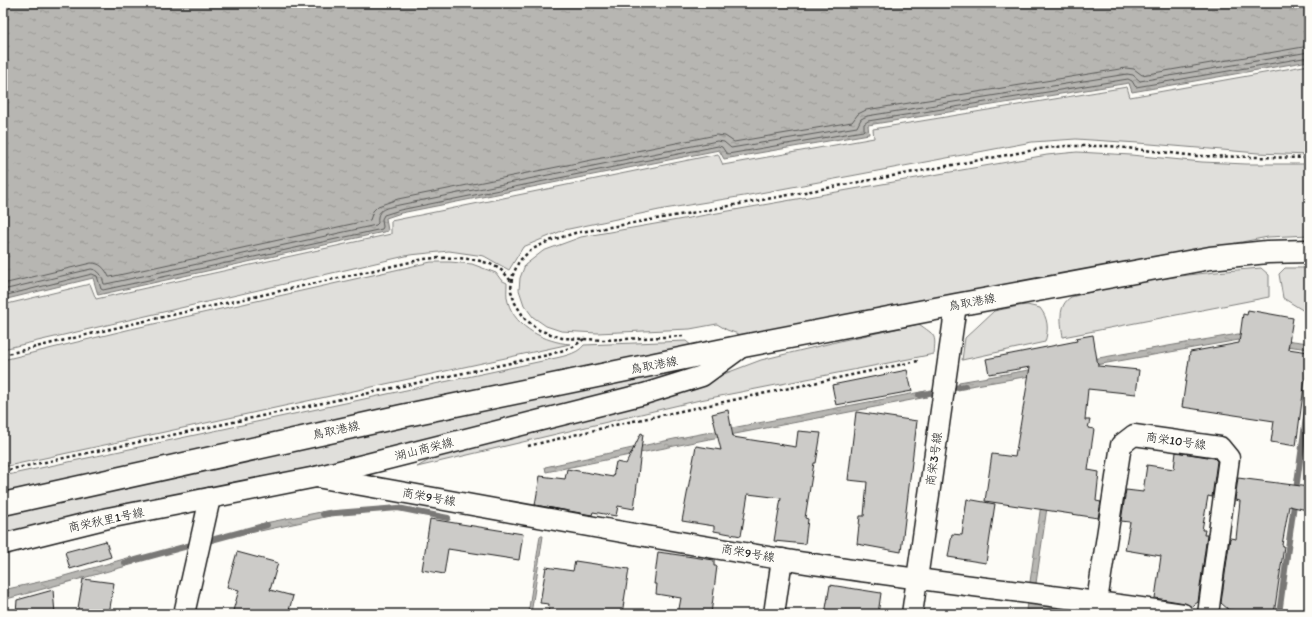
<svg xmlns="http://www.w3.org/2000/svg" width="1312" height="617" font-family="Itim,'Klee One',sans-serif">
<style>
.green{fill:#e0dfdb;stroke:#7e7e7c}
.water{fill:url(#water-ripples);stroke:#797876}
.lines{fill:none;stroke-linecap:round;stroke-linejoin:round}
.shore{stroke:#5a5a58;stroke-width:1}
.stream{stroke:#797876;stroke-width:6}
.building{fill:#cccbc8;stroke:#1c1c1c}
.minor-casing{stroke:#1c1c1c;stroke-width:23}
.major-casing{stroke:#1c1c1c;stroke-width:25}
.path{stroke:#1c1c1c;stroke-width:2.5;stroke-dasharray:3 3;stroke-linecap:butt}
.minor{stroke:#fdfcf7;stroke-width:20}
.major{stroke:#fdfcf7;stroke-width:22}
.labels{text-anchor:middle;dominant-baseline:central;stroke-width:3.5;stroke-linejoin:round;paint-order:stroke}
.street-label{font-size:12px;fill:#1c1c1c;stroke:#fdfcf7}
</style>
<defs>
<pattern id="water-ripples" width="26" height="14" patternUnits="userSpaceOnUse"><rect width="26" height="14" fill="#b7b6b2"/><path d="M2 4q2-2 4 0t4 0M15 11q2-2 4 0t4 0" fill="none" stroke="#9d9c98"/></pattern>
</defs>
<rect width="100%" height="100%" fill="#fdfcf7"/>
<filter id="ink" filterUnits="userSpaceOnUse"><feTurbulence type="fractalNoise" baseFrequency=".025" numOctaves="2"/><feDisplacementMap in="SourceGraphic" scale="8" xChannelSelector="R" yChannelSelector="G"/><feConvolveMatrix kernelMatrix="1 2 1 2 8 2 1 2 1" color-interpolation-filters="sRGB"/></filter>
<g filter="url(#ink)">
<g class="green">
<path d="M1309 65V155L1258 153 1138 143 1076 139 1032 142 744 196 664 209 564 230 523 247 509 270 484 256 449 251 410 255 3 349V305L90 284 96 299 391 234V221L718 154 723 165 874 138 873 129 1127 87 1130 97Z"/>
<path d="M1077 152 1131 155 1202 162 1246 164H1309V235L1268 237 1131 263 863 311 744 336 727 330 717 324 690 329 597 333 561 331 546 326 533 317 524 305 519 290 520 278 525 265 543 251 581 237 1047 155Z"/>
<path d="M431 262H450L472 264 496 273 501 280 507 283C507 289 506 297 508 302 515 328 546 342 570 344L3 467V360L131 329Z"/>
<path d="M1261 268 1269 275V297L1063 337C1061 323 1057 306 1071 297 1133 280 1198 273 1261 268Z"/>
<path d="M1285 268H1309V314L1283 298 1279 274Z"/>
<path d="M1027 305 1040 308C1048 318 1049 329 1045 342L962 360 965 338 994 311 1019 306Z"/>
<path d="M919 324C935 336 936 333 934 354L700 400 417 467 431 459 700 383 761 360 844 340Z"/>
<path d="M686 341 692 346 3 494V476L547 360C559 357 577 355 584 345Z"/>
<path d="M703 362 693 370 655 384 411 444 251 481 3 534V514L406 424Z"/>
</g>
<g class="water">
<path d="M3 3H1309V61L1132 92 1129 83 868 125 869 134 724 159 719 150 401 213 386 218 388 231 98 295 93 278 3 300Z"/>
<path d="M1238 334 1309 343V349L1239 340 1067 370 1033 604 1035 605 1036 604 1108 614H1058L1026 610 1060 371 958 388 959 382Z"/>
<path d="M926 391 927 397 704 440 546 472 545 467 674 439Z"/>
<path d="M331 510 330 516 260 531V524Z"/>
<path d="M540 536H543L531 614H528Z"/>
<path d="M131 557 134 564 3 600V590L57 578Z"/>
</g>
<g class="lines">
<g class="shore">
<path d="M3 284 91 263C100 263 105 268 109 277H110L370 220 373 211 378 206 398 199 716 135 725 136 734 142 852 122 858 114 866 110 1126 68 1134 69 1142 75 1309 46"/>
<path d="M3 290 91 269C100 270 102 276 104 284H106L376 225 378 223C376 208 387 208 399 205L717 141 724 142 731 148 857 127 861 119 867 116 1127 74 1133 75 1140 81 1309 52"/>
<path d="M3 296 92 274 97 276 101 289 103 290 382 229 383 227 382 219 384 215 400 210 718 146 722 147 726 153 728 154 863 131 864 130V124L868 121 1128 79 1132 81 1135 86 1136 87 1309 57"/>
</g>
<g class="stream">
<path d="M919 395 965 386"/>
<path d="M323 514 398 508 448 518"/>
<path d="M204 542 267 525"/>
<path d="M125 563 195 544"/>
<path d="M1279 614 1309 395"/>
</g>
</g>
<g class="building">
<path d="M1248 310 1293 318 1288 349 1309 352V379H1305L1296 446 1271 442 1274 421 1182 407 1190 352 1239 343 1243 314 1247 315Z"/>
<path d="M1093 335 1098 366 1139 370 1136 394 1088 389 1085 420H1090L1088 428 1094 429 1088 470 1099 472 1096 501 1101 502 1098 518 985 501 992 454 1015 457 1030 367 989 374 986 359 1077 341 1076 338Z"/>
<path d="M907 370 912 391 836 405 832 385Z"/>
<path d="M728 410 733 437 796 447 798 431 821 433 816 463H814L805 518 808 519 805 544 774 541 781 498 748 494 741 536 714 531V526L682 521 696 446 721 450 712 414Z"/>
<path d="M856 412 917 421 901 552 857 544 860 516H864L867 482 848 480Z"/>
<path d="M641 433 643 434 634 509 618 506 616 516 593 512 592 515 535 505 540 476 565 479 567 469 613 477 616 462 626 464Z"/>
<path d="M1176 452 1214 458 1217 461 1212 497 1208 496 1202 530H1205L1204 535H1207L1198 602 1191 607 1185 603 1155 598 1161 556 1125 550 1130 522 1121 521 1126 490 1143 492 1147 465 1174 469Z"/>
<path d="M1238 478 1309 487V505H1307V510L1289 506 1282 545 1284 546 1274 614 1229 610 1221 603 1230 538 1236 539 1240 501 1235 500Z"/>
<path d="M967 499 995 504 986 563 948 557 952 534 962 535Z"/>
<path d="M430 519 523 534 519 560 448 549 444 574 422 570Z"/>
<path d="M106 541 111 557 70 569 65 552Z"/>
<path d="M237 552 278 563 270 590 293 596 288 614H232L239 590 227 587Z"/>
<path d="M658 552 714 560V566H717L711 614H678L681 598 656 594 657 584H654Z"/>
<path d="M575 561 629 569 622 614H548L549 604 540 603 546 567 573 571Z"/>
<path d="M83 579 114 583 109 614H77Z"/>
<path d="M830 585 881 593 878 614H825Z"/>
<path d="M53 590 55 614H16L17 600Z"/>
</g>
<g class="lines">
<defs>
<g id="minor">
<path d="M316 477C471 504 625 534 781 559 915 581 1049 594 1183 614"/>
<path d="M3 544 108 518 316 477 644 394 702 376 743 346"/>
<path d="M1097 601 1121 445 1134 435 1220 447 1229 458 1208 614"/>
<path d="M184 614 210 498"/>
<path d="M774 614 782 559"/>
<path d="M912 614 956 305"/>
</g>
<path id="major" d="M3 504 402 416 743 346 956 305 1210 258 1267 252 1309 251"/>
</defs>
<use href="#minor" class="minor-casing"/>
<use href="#major" class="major-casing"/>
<g class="path">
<path d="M683 336 604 340 562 338 539 330 525 319 515 303 511 291 512 277 519 261 531 250 549 241 575 233 691 213 1045 148 1067 146H1109L1197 156 1309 158"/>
<path d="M3 355 136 323 424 259C446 257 482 256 501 270 505 273 508 278 512 282"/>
<path d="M528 446 624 423 918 361"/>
<path d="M3 471 548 355 573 347 584 339"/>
</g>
<use href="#minor" class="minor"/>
<use href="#major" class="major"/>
</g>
</g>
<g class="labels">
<g class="street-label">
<text transform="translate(972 302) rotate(-11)">鳥取港線</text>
<text transform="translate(654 365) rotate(-11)">鳥取港線</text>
<text transform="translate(336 430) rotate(-12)">鳥取港線</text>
<text transform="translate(1176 441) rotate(8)">商栄10号線</text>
<text transform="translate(424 449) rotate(-14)">湖山商栄線</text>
<text transform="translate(934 459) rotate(-82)">商栄3号線</text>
<text transform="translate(429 497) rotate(10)">商栄9号線</text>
<text transform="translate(106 520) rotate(-12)">商栄秋里1号線</text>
<text transform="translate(748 553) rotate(10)">商栄9号線</text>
</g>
</g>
<rect width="1312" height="617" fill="none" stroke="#fdfcf7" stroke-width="16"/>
<rect x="8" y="8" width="1296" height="601" fill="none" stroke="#1c1c1c" stroke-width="1.5" filter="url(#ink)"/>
</svg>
